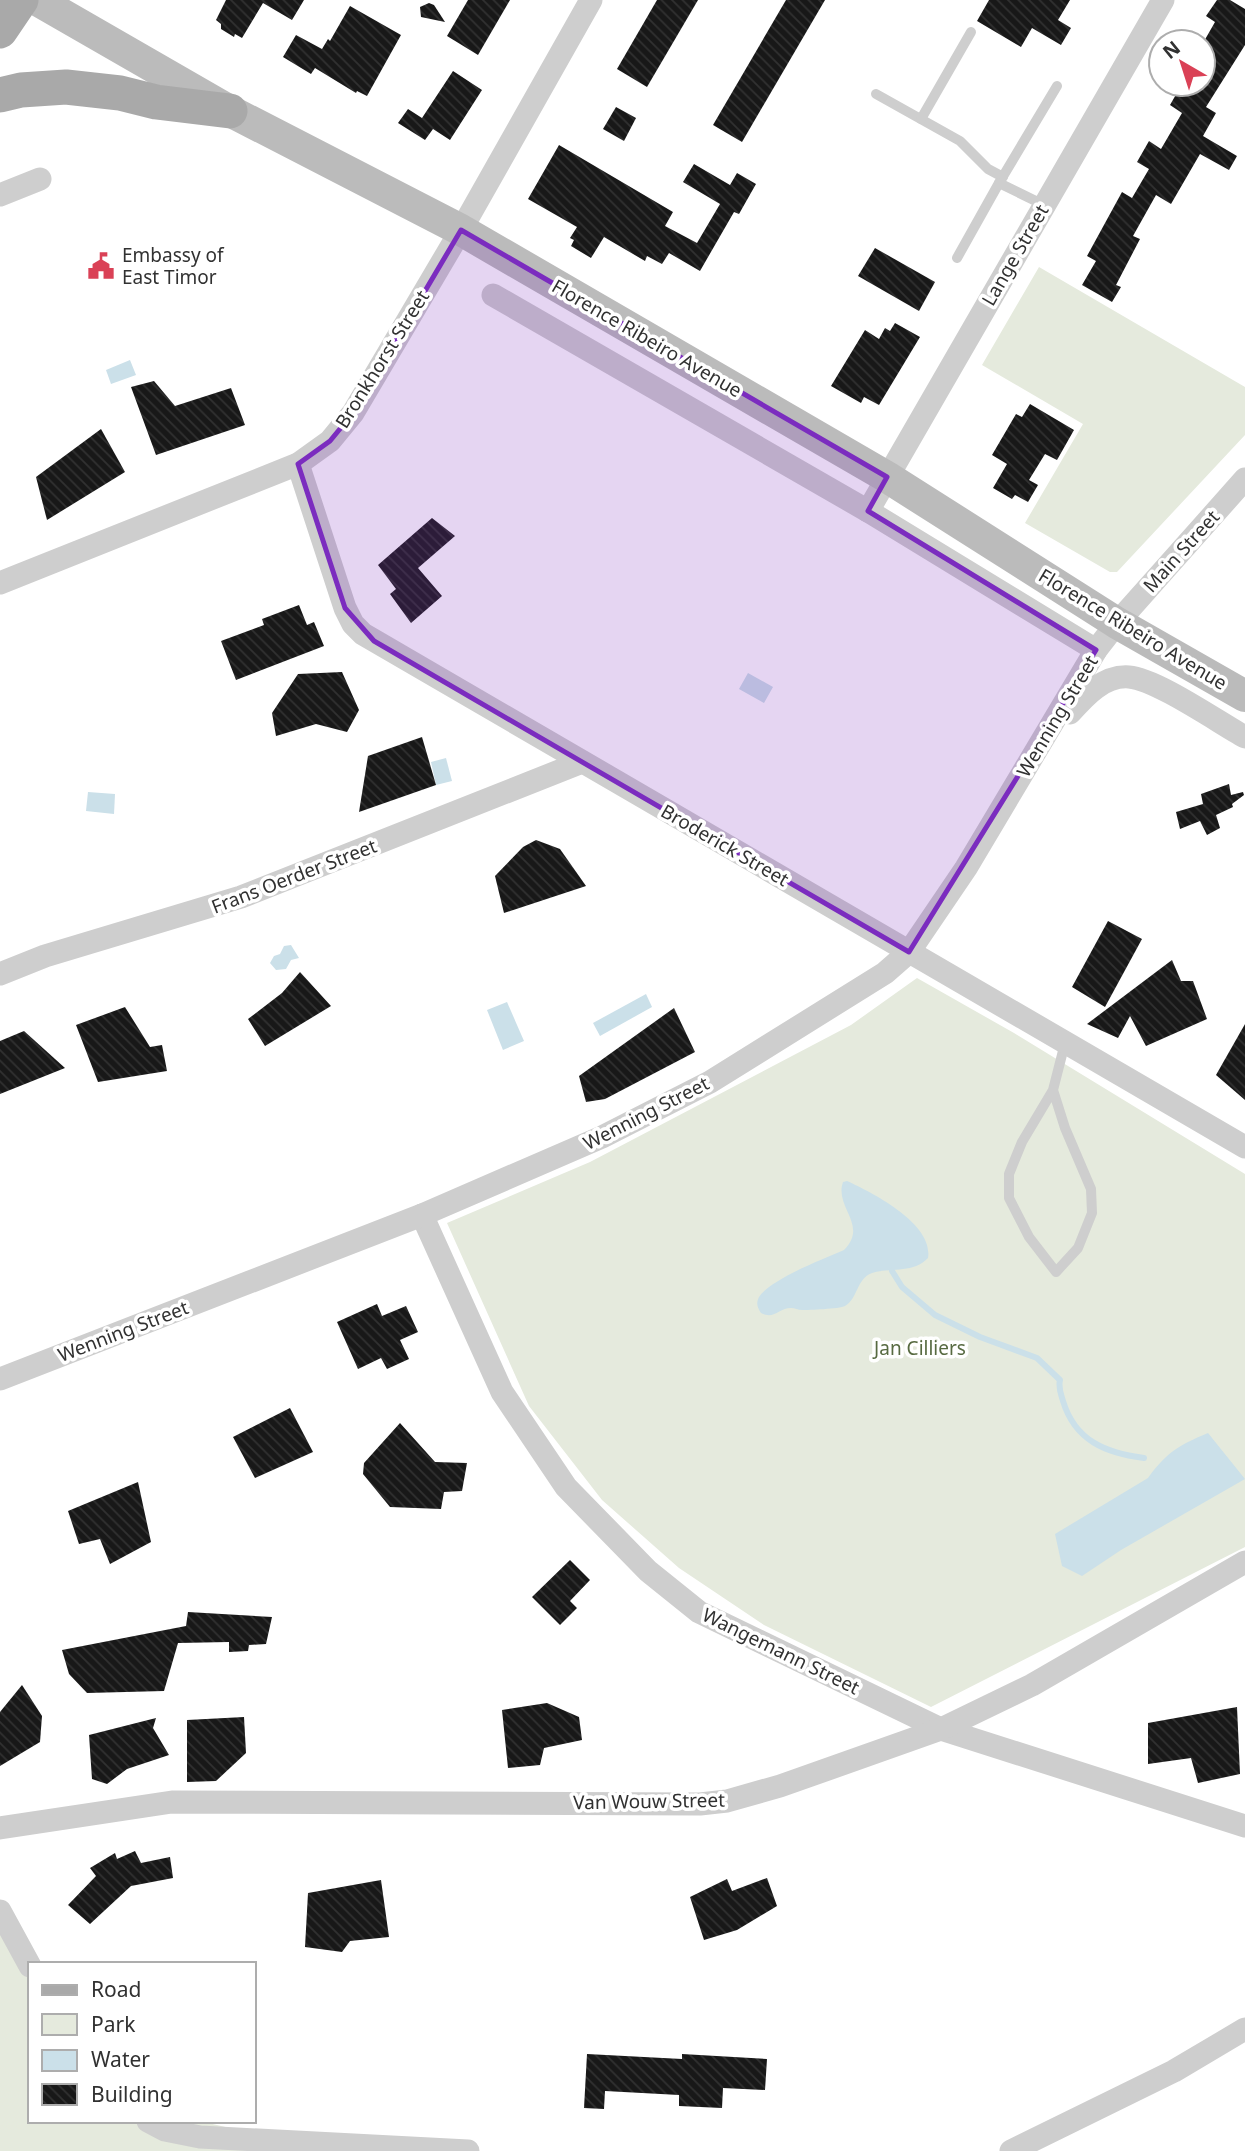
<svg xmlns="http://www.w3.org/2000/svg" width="1245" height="2151" font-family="'Noto Sans',sans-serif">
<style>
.green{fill:#e5eadd}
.water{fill:#cbe0e9}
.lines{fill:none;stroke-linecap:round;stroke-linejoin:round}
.stream{stroke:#cbe0e9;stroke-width:6}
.building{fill:url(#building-back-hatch)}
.service{stroke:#cecece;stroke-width:10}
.minor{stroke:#cecece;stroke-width:23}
.secondary{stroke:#bbb;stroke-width:32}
.primary{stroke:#a9a9a9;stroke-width:35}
.marked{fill:#7b2cbf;fill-opacity:0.2;stroke:#7b2cbf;stroke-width:5;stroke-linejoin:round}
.labels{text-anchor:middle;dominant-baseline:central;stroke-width:7;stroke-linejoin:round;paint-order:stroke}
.poi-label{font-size:19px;fill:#313131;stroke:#fff;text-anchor:start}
.street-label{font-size:19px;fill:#313131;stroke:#fff}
.park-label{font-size:19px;fill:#576a41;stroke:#fff}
</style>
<defs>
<pattern id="building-back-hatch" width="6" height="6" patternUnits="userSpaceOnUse" patternTransform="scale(1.75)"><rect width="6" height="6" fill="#181818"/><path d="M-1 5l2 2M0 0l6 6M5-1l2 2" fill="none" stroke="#313131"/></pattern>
</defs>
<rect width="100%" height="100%" fill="#fff"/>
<g class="green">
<path d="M1039 267 1245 387V435L1117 572H1110L1025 523 1083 424 982 365Z"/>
<path d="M917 978 1014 1033 1245 1174V1547L931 1707 764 1625 679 1568 602 1500 529 1406 447 1223 590 1162 851 1025Z"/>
<path d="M0 1913 30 1967V2121H200L327 2151H0Z"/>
</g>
<g class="water">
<path d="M130 360 136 375 111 384 106 370Z"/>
<path d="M748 673 773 687 764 703 739 689Z"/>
<path d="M446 758 452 781 436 785 431 762Z"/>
<path d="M88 792 115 794 114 814 86 811Z"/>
<path d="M291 945 299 958 291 960 286 969 276 970 270 963 274 956 280 954 284 946Z"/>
<path d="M646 994 652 1007 600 1036 593 1023Z"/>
<path d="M507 1002 524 1041 503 1050 487 1010Z"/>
<path d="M847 1181C873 1193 934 1224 928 1258 913 1274 890 1267 872 1273 856 1279 858 1299 845 1306 839 1309 809 1310 802 1310 798 1310 795 1308 791 1308 779 1308 774 1320 761 1313 757 1307 756 1303 759 1297 771 1279 823 1259 844 1250 869 1225 834 1207 843 1182Z"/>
<path d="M1208 1433 1245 1479 1121 1550 1082 1576 1062 1566 1055 1534 1148 1478C1167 1452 1179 1445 1208 1433Z"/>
</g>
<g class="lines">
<path class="stream" d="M892 1271 902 1287 935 1315 980 1337 1037 1358 1060 1380C1058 1388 1061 1394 1063 1401 1075 1441 1106 1453 1144 1458"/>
</g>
<g class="building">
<path d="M226 0H304L292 20 263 3 242 38 235 34 234 37 221 29V24L216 20Z"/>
<path d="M468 0H510L478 55 447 36Z"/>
<path d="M657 0H698L647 87 617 69Z"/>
<path d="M786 0H825L742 142 713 125Z"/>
<path d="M989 0H1070L1058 20 1071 28 1061 45 1032 28 1021 47 977 21Z"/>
<path d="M1217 0H1230L1245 9V45L1206 107 1216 113 1203 136 1237 156 1229 170 1200 154 1171 204 1156 195 1133 236 1140 239 1116 285 1121 287 1112 302 1082 285 1096 261 1087 256 1122 192 1132 198 1149 169 1137 162 1149 141 1161 149 1182 113 1170 105 1182 84H1203V43L1215 22 1206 16Z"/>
<path d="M429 3 434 5 445 22 421 17 420 7Z"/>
<path d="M350 6 401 35 367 96 357 91 356 93 315 68 311 74 283 57 296 35 322 49 328 39 330 41Z"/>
<path d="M453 71 482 90 450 140 433 129 425 140 398 123 408 109 422 118Z"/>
<path d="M616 107 636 118 624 141 603 129Z"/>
<path d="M559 145 673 212 665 226 697 243 720 204 683 182 694 164 730 185 737 173 756 184 739 214 734 212 700 271 669 253 662 264 647 256 645 261 604 237 591 258 571 246 574 240 570 238 577 227 528 199Z"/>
<path d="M875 248 935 282 919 311 858 276Z"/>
<path d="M895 323 920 337 879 405 864 397 861 403 831 386 865 330 879 339 885 328 890 331Z"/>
<path d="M154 381 175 406 231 388 245 425 156 455 131 387Z"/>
<path d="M1030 404 1074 430 1057 460 1045 454 1029 480 1038 485 1028 502 1015 495 1012 499 993 488 1007 464 992 455 1016 414 1022 417Z"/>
<path d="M101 429 125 472 47 520 36 477Z"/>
<path d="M432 518 455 536 418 568 442 596 411 623 390 594 396 589 378 565Z"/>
<path d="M299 605 307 625 314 622 324 646 236 680 221 641 264 625 262 619Z"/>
<path d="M342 672 359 710 347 732 316 724 276 736 272 713 298 674Z"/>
<path d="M422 737 436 785 359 812 368 756Z"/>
<path d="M1229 784 1231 795 1243 792 1244 795 1232 804 1233 807 1216 815 1220 828 1207 835 1200 821 1180 829 1176 812 1203 804 1201 794Z"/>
<path d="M536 840 560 849 586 886 504 913 495 876 523 847Z"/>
<path d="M1108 921 1142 939 1105 1007 1072 987Z"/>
<path d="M1172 960 1181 981H1193L1207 1019 1146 1046 1130 1016 1118 1038 1087 1024Z"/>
<path d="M300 972 331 1006 265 1046 248 1019 282 993Z"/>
<path d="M125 1007 150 1047 162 1045 167 1071 98 1082 76 1025Z"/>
<path d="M674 1008 695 1052 605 1099 586 1102 579 1076Z"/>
<path d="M1245 1024V1100L1216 1075Z"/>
<path d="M24 1031 65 1068 0 1094V1041Z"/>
<path d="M377 1304 382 1316 406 1306 418 1332 400 1340 409 1359 387 1369 381 1358 358 1369 337 1322Z"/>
<path d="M290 1408 313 1452 255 1478 233 1437Z"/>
<path d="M400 1423 435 1462 467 1463 462 1491 444 1492 441 1509 390 1507 363 1474 364 1463Z"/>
<path d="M138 1482 151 1542 110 1564 100 1539 79 1544 68 1511Z"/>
<path d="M570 1560 590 1580 570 1601 577 1608 560 1625 532 1597Z"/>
<path d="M188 1612 272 1617 266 1644 249 1645 248 1651 229 1652V1642L178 1643 164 1691 87 1693 69 1674 62 1650 186 1626Z"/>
<path d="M22 1685 42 1716 40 1742 0 1766V1712Z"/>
<path d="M547 1703 579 1717 582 1740 544 1748 540 1765 508 1768 502 1710Z"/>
<path d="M1237 1707 1240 1774 1198 1783 1191 1758 1148 1764V1723Z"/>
<path d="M244 1717 246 1753 216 1781 187 1782V1720Z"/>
<path d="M156 1718 153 1728 169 1755 127 1769 107 1784 92 1779 89 1735Z"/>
<path d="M135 1851 141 1863 170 1857 173 1878 131 1886 90 1924 68 1905 96 1876 90 1868 115 1853 117 1859Z"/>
<path d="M767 1878 777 1906 737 1930 704 1940 690 1897 727 1879 732 1891Z"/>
<path d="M381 1880 389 1937 350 1941 342 1952 305 1947 308 1893Z"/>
<path d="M587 2054 682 2059V2054L767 2059 765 2090 723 2088 722 2108 679 2106V2095L605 2091 604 2109 584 2108Z"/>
</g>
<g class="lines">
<g class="service">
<path d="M876 94 960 141 988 169 1003 177"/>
<path d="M921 119 971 32"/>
<path d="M1044 205 999 183 1057 86"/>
<path d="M957 258 999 183"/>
<path d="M1053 1090 1065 1128 1091 1189 1092 1213 1078 1248 1056 1272 1029 1237 1009 1198V1174L1022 1142 1053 1090 1065 1043"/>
</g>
<g class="minor">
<path d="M0 195 40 179"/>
<path d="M493 295 868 511 1096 650"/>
<path d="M298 464 345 608 353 624 363 634 1245 1147"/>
<path d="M868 511 1163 0"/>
<path d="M0 583 298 464 330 441 353 413 461 230 591 0"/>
<path d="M1070 713C1085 696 1104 675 1129 677 1156 679 1218 722 1245 737"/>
<path d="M0 974 45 956 241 897 582 762"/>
<path d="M422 1215 502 1392 566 1487 648 1571 699 1612 941 1729 1245 1826"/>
<path d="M0 1379 422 1215 602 1137 710 1082 885 973 909 952 966 868 1096 650 1117 623 1245 479"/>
<path d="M0 1828 172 1802 700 1804 727 1801 780 1786 941 1729 1032 1685 1245 1562"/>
<path d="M0 1911 30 1966"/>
<path d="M148 2121 165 2130 200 2137 468 2151"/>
<path d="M1011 2151 1174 2071 1245 2029"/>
</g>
<path class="secondary" d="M37 0 230 111 461 230 887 477 1117 623 1245 696"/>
<g class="primary">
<path d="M0 31 21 0"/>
<path d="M0 95 21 90 66 87 120 93 156 102 230 111"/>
</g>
</g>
<path class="marked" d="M461 230 887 477 868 511 1096 650 909 952 374 641 345 608 298 464 330 441 353 413Z"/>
<defs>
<symbol id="civic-bare" viewBox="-9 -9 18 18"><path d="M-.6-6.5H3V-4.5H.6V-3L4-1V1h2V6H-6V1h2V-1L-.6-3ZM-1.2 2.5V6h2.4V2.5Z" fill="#da4156" stroke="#fff" stroke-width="2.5" paint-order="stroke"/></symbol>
</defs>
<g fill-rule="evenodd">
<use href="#civic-bare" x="82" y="247" width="38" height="38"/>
</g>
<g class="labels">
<g class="poi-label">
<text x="122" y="255">Embassy of<tspan x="122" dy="22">East Timor</tspan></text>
</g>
<g class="street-label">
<text transform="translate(1015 255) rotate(-60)">Lange Street</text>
<text transform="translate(647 338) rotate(30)">Florence Ribeiro Avenue</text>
<text transform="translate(382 359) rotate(-58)">Bronkhorst Street</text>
<text transform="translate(1181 551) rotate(-48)">Main Street</text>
<text transform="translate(1133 629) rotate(31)">Florence Ribeiro Avenue</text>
<text transform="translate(1057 716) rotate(-59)">Wenning Street</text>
<text transform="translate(725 845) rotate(30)">Broderick Street</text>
<text transform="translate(294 876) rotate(-21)">Frans Oerder Street</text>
<text transform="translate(646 1113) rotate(-27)">Wenning Street</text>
<text transform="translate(123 1331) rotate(-21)">Wenning Street</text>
<text transform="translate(781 1651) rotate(26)">Wangemann Street</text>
<text transform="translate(649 1801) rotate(-1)">Van Wouw Street</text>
</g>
<g class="park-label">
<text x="920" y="1348">Jan Cilliers</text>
</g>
</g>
<rect x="28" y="1962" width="228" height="161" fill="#ffffff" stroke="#adadad" stroke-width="2"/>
<rect x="42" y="1985" width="35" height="10" fill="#a9a9a9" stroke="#adadad" stroke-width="2"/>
<text x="91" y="1997" font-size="21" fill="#313131">Road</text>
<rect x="42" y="2014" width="35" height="21" fill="#e5eadd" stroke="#adadad" stroke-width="2"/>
<text x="91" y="2032" font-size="21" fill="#313131">Park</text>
<rect x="42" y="2050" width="35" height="21" fill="#cbe0e9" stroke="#adadad" stroke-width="2"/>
<text x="91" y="2067" font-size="21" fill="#313131">Water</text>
<rect x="42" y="2084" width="35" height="21" fill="url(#building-back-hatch)" stroke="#adadad" stroke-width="2"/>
<text x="91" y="2102" font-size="21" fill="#313131">Building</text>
<g transform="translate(1182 63) rotate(321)"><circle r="33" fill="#ffffff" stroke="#adadad" stroke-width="2"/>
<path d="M0-5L12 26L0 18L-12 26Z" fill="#da4156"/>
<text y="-10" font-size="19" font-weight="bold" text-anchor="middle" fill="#313131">N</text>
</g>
</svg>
